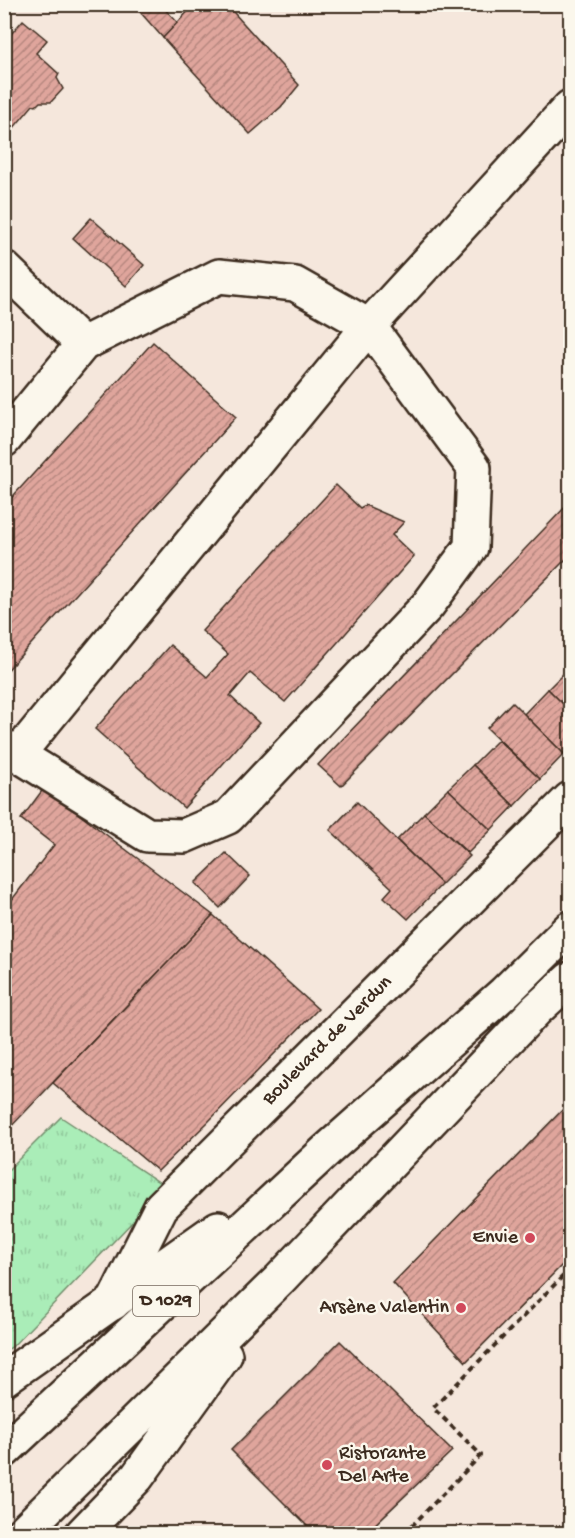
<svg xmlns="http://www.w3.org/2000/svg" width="575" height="1538" font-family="'Gochi Hand',sans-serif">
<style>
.grass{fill:url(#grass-tufts);stroke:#728c6b;stroke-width:1.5}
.building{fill:url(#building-hatch);stroke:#3b2a1e;stroke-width:1.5}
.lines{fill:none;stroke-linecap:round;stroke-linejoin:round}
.minor-casing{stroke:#3b2a1e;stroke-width:38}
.major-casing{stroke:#3b2a1e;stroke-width:38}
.path{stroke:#3b2a1e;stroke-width:4;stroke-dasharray:6 4.5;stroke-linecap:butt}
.minor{stroke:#fbf7ec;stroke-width:33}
.major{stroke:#fbf7ec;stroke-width:33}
.poi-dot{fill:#d1495b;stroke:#fbf7ec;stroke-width:2}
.labels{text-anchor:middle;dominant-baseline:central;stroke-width:5;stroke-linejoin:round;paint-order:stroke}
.shield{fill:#fbf7ec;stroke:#75685c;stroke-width:1.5}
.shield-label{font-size:18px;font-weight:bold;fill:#3b2a1e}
.street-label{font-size:20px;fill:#3b2a1e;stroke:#fbf7ec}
.poi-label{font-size:20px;fill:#3b2a1e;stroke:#fbf7ec;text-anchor:end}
</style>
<defs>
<pattern id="grass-tufts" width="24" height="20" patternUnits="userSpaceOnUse" patternTransform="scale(1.5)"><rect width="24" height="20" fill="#aaedb8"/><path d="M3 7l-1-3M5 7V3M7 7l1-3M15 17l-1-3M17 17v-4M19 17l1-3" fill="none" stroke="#93cb9e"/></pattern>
<pattern id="building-hatch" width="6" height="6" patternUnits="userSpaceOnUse" patternTransform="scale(1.5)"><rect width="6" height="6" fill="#dfa59c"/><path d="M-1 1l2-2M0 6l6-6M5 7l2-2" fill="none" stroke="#b6877f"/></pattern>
</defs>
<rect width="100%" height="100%" fill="#f5e7dc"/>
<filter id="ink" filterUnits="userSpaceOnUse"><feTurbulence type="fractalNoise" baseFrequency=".0167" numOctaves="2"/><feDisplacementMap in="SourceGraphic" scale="12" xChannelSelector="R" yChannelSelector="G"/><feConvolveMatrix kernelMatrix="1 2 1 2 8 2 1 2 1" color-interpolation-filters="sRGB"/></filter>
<g filter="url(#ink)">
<path class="grass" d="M61 1117 166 1187 12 1347 5 1351V1173Z"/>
<g class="building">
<path d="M133 4H160L179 24 163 38Z"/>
<path d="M195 4H226L299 85 281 107 250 134 163 38Z"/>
<path d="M23 20 47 40 36 53 59 74 57 78 63 89 51 102H40L36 106 33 105 6 137 4 42Z"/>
<path d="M91 218 144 265 126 286 73 238Z"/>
<path d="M153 342 236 417 4 674V506Z"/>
<path d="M336 485 360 508 365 505 404 522 392 535 414 556 285 702 250 673 230 696 259 723 184 808 95 729 170 645 207 677 228 654 202 631Z"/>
<path d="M570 502V555L341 786 318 765Z"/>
<path d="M570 667V711L548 689Z"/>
<path d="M548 689 570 711V748L564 754 524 714Z"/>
<path d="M512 702 564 754 540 779 487 728Z"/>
<path d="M498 740 540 779 514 806 473 765Z"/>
<path d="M473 765 514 806 491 830 448 789Z"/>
<path d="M44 788 213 915 5 1133 4 910 54 845 21 819Z"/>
<path d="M448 789 491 830 468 853 424 813Z"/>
<path d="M357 802 442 884 408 919 384 897 392 888 330 830Z"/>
<path d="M424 813 470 856 442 884 397 840Z"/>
<path d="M226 853 250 876 220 908 195 883Z"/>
<path d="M213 915 318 1009 208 1122 158 1171 53 1083Z"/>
<path d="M570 1102V1257L466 1362 393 1283Z"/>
<path d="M340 1341 452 1451 365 1534H315L231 1450Z"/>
<path d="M153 1527 160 1534H147Z"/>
</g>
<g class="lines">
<defs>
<g id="minor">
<path d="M4 268 83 344"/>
<path d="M4 440 83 344 219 276 295 284 369 326 474 468 471 547 428 605 228 817 184 836 147 835 4 746"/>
<path d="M18 754 369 326 570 107"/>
<path d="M113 1303 161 1207 570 799"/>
</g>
<g id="major">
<path d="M4 1379 218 1228"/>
<path d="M4 1451 327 1150 504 993 570 928"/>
<path d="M21 1534 279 1280 536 1010 570 979"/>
<path d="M82 1534 137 1477 225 1355"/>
</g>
</defs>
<use href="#minor" class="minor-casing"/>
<use href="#major" class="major-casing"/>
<path class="path" d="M404 1534 481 1455 433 1408 570 1269"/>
<use href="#minor" class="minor"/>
<use href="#major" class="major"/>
</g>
</g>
<g class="poi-dot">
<circle cx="530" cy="1238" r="6"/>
<circle cx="461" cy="1308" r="6"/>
<circle cx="327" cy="1465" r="6"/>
</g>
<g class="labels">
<rect class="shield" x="133" y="1286" width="66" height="30" rx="4.5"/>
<g class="shield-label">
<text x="166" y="1301">D 1029</text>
</g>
<g class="street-label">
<text transform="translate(328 1041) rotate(-45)">Boulevard de Verdun</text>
</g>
<g class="poi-label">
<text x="518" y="1238">Envie</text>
<text x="449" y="1308">Arsène Valentin</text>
<text x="339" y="1454" text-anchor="start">Ristorante<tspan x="339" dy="23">Del Arte</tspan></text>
</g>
</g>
<rect width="575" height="1538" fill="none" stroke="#fbf7ec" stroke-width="24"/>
<rect x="12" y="12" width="551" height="1514" fill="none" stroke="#3b2a1e" stroke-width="2" filter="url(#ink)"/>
</svg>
